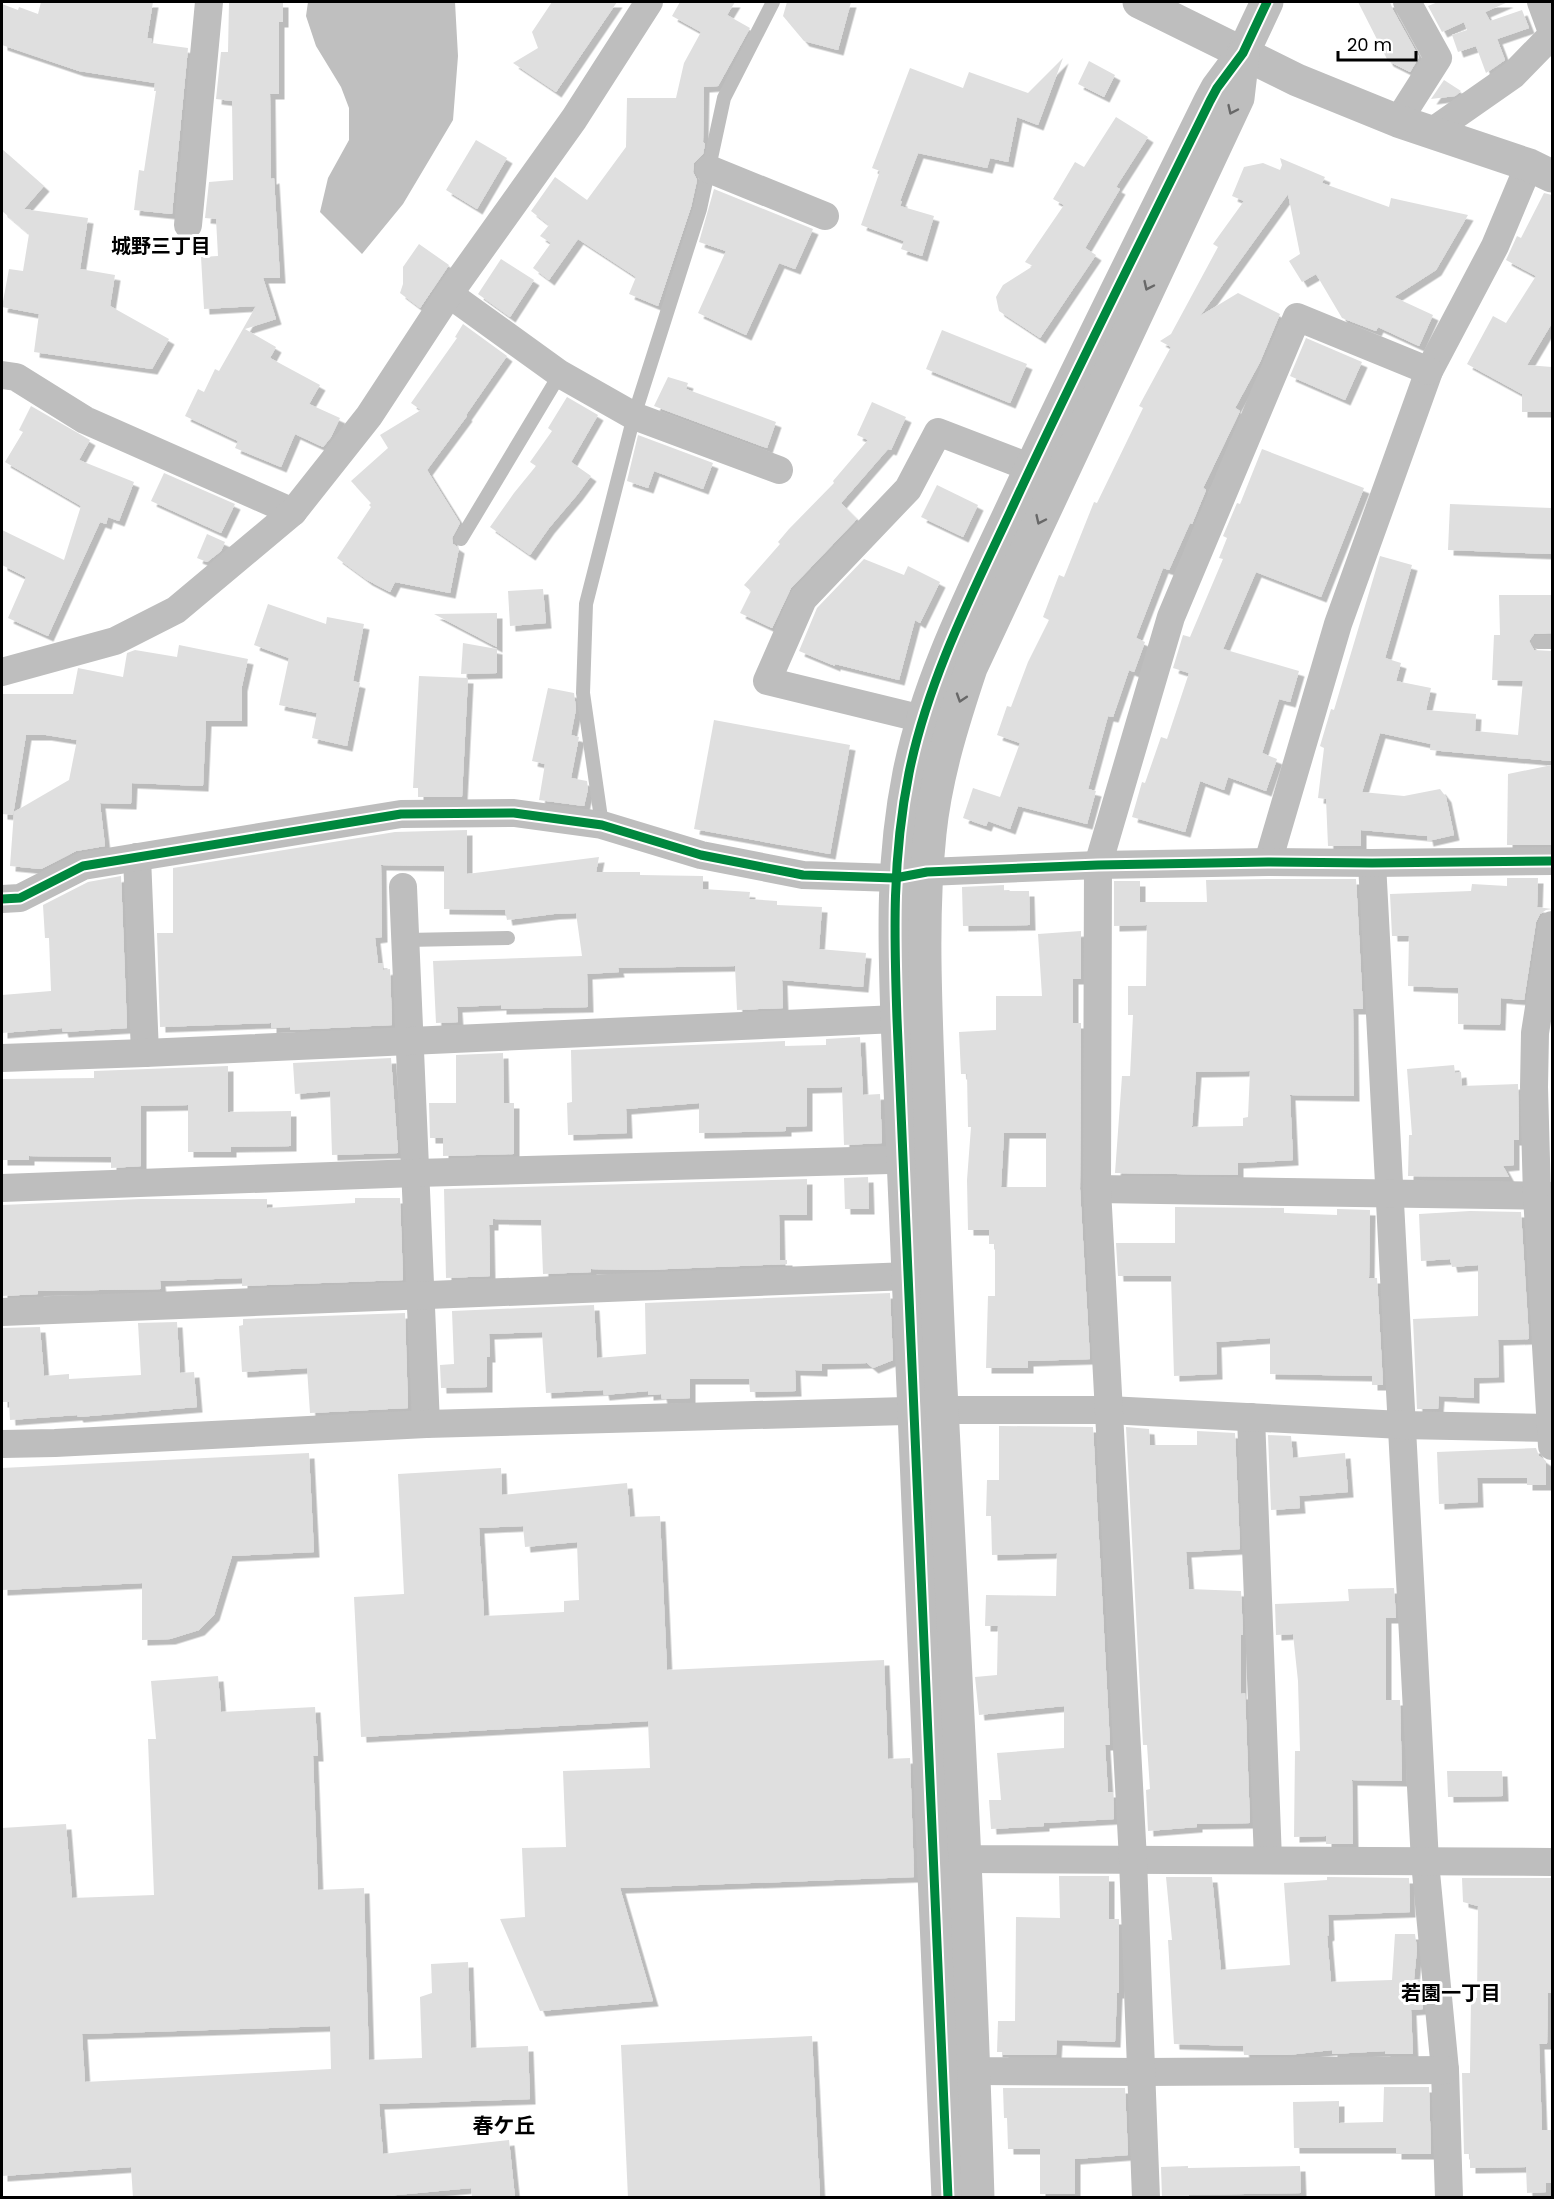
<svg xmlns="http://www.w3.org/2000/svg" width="1554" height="2199" font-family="Poppins,'Noto Sans JP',sans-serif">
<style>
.water{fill:#bfbfbf}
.building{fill:#dfdfdf;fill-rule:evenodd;filter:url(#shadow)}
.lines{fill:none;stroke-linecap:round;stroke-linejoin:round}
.service{stroke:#bebebe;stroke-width:14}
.minor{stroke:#bebebe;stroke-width:28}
.tertiary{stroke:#bebebe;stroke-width:33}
.cycleway-casing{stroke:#fff;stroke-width:13}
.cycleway{stroke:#00873e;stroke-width:9}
.oneway{stroke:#686868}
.labels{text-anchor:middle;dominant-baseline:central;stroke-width:6;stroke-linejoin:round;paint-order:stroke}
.neighbourhood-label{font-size:20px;font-weight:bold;fill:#000;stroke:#fff}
.quarter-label{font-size:21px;font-weight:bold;fill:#000;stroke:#fff}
</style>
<defs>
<filter id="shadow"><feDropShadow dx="5.5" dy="5.5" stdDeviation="0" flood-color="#0004"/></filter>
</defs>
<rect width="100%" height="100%" fill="#fff"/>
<path class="water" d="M308 2H455L458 56 453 120 403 204 362 254 320 212 328 178 349 140V108L341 87 316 46 306 16Z"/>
<g class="building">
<path d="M41 2H153L147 38 152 39 151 43 188 48 172 214 134 210 139 170 144 171 156 91H154L155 83 79 71 2 45V4L18 10 19 7 38 14Z"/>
<path d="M229 2H283V22H279V94H270L271 179 274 178 280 278H263L276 319 245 329 276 347 270 358 320 385 309 404 340 418 331 437 323 447 295 434 281 467 235 448 238 441 185 416 198 389 204 392 215 369 219 371 256 306 204 309 201 257 218 256 216 219 205 218 209 182 233 180 232 101 216 99 221 52H228Z"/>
<path d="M552 2H617L556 92 513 63 538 48 532 32Z"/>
<path d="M680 2H735L727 15 750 28 718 86 704 87 703 142 705 144 703 154 694 163 693 172 697 180 691 207 658 306 629 294 636 277 578 239 549 280 533 268 551 243 540 236 549 225 531 211 555 177 587 200 626 147 627 98H676L684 63 701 32 672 16Z"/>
<path d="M787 2H851L838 50 804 41 783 16Z"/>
<path d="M1358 2H1390L1393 10 1419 57 1410 72 1388 61Z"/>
<path d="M1438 2H1508L1485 12 1490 21 1522 10 1529 28 1497 39 1505 60 1486 73 1476 46 1458 52 1452 35 1467 30 1464 22 1442 32 1428 6Z"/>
<path d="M1063 58 1038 125 1017 117 1008 162 990 158 987 168 918 153 900 201H902L900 206 934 216 922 256 901 249 904 241 861 225 880 171 872 168 910 68 963 88 969 72 1028 93Z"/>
<path d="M1089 61 1115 75 1104 97 1078 84Z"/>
<path d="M1444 80 1461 91 1455 96 1431 99Z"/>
<path d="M1116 117 1148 137 1116 187 1120 189 1085 248 1096 255 1040 338 999 311 996 297 1003 285 1033 266 1025 262 1064 205 1053 199 1075 162 1084 167Z"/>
<path d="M476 140 507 158 477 209 446 190Z"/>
<path d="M2 149 44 186 24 209 88 218 80 269 115 275 110 306 169 339 152 369 34 352 39 314 2 307 9 269 23 271 29 234 2 211Z"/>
<path d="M1280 158 1325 177 1322 183 1389 207 1391 198 1468 215 1436 270 1394 297 1433 315 1419 346 1378 327 1376 331 1342 318 1316 274 1302 282 1289 261 1300 254 1288 194 1200 316 1238 293 1280 314 1260 362 1235 408 1240 411 1203 488 1206 490 1192 524 1190 523 1169 570 1163 568 1136 638 1145 642 1134 672 1129 670 1113 717 1108 716 1088 789 1096 791 1087 824 1018 806 1010 829 988 821 986 826 963 818 973 788 1000 797 1020 743 997 735 1007 706 1011 707 1028 662 1049 620 1043 617 1059 575 1064 577 1094 502 1097 503 1143 408 1139 406 1171 347 1160 341 1171 334 1218 247 1213 244 1244 201 1232 196 1244 167 1263 163 1280 170 1282 165Z"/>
<path d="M714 189 813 229 795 269 779 263 746 335 698 313 726 251 699 242Z"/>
<path d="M1544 193 1552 195V323L1527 365 1552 367V412H1522V394L1467 364 1493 316 1506 323 1536 276 1506 260 1517 236 1521 238Z"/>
<path d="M419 244 449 265 420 308 400 293 403 284V267Z"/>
<path d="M501 259 534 280 510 317 478 294Z"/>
<path d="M463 324 507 356 466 415 467 416 427 470 460 523 452 538 453 544 459 548 450 593 395 582 390 592 367 580 337 558 371 507 369 505 371 503 351 481 388 448 380 435 421 410 411 403 457 338 455 337Z"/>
<path d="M942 330 1027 364 1010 403 926 369Z"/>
<path d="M1306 338 1362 362 1345 400 1290 376Z"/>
<path d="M668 377 688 383 686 389 776 422 767 448 654 406Z"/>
<path d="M567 397 598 415 571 462 591 476 577 495 549 528 530 555 490 527 514 493 536 466 530 462 552 431 548 428Z"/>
<path d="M872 402 906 417 891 450 888 449 841 503 857 519 791 588 772 628 740 613 751 591 744 585 780 544 778 542 789 529 834 483 833 481 868 440 857 435Z"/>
<path d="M31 406 90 440 79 460 134 482 119 521 108 517 106 524 100 522 48 636 8 618 26 577 2 565V530L64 560 81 506 5 462 23 432 19 430Z"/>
<path d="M638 435 713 463 703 489 654 471 648 488 627 481Z"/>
<path d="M1262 449 1364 488 1321 597 1256 572 1223 649 1299 671 1290 702 1279 699 1262 753 1277 759 1266 791 1228 777 1224 790 1200 781 1185 832 1132 817 1142 782 1145 783 1161 737 1167 739 1189 673 1173 668 1183 635 1190 637 1223 559 1219 558 1227 538 1223 536 1237 503 1240 504Z"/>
<path d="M164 473 235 504 221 533 151 501Z"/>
<path d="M937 485 978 505 963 537 921 517Z"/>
<path d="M1450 504 1552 508V554L1448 550Z"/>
<path d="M207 534 225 542 221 551 207 562 197 558Z"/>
<path d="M1380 556 1412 565 1385 658 1401 663 1396 681 1431 688 1426 710 1476 714 1475 731 1518 735 1523 681 1492 680 1494 635H1500L1499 595H1552V633L1534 634 1529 641 1534 650 1552 651V761L1430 750 1431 744 1380 733 1362 792 1404 796 1440 789 1446 797 1454 835 1428 841 1427 836 1361 830V846H1328L1326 799 1318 798 1324 748 1320 746 1331 709 1334 710Z"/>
<path d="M864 559 904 575 908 566 940 582 920 623 915 620 899 680 835 664V666L799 651 817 608Z"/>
<path d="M543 589 546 623 510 626 508 591Z"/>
<path d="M268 604 326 624 327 617 364 624 353 681 360 683 347 746 312 738 317 713 279 705 289 658 254 645Z"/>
<path d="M497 613V647L434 614Z"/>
<path d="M463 643 497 649V673L461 674Z"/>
<path d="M179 645 248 659 242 686V721H206L203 786 132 783 131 804 100 803 105 846 76 851 41 869 10 866 14 812 69 780 77 740 46 735H26L13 815 2 814V694H73L78 668 123 677 127 653 135 650 177 657Z"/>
<path d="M419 676 468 678 462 797H418V788H413Z"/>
<path d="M548 688 574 693 576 709 571 735 579 737 571 778 587 781 588 789 584 806 539 800 545 764 532 761Z"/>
<path d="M714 720 850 745 830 854 694 829Z"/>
<path d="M1552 765V845H1507L1508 774Z"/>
<path d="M467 830V874L599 857 596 872H640V875L703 876V889L750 892 749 899 777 901V905L822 907 819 949 866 953 863 987 782 980 783 1008 737 1010 735 966 618 968 619 972 587 974 588 1007 501 1009V1005L457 1007 458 1022 436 1023 433 961 582 956 576 913 554 914 507 920 505 910 444 909V866L381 865 382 937 375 938 378 963H382L383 970 390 969 392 1025 290 1030V1027L271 1028V1023L160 1027 157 933H173V868L395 832Z"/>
<path d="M121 876 127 1028 63 1032 62 1028 2 1033V995L51 991 49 938H45L43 905 88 882Z"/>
<path d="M1507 878H1538L1537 907 1552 909 1546 910 1540 914 1536 922 1524 1000 1501 998 1500 1025 1458 1024V988L1408 986 1409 936H1392L1390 894 1471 891 1472 884 1507 886Z"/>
<path d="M1268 879H1356L1363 1009H1353L1354 1096 1290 1095 1293 1160 1238 1163V1175L1115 1173 1122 1076H1130L1133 1015H1128V986H1146L1147 925 1114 926V881H1140V902H1207L1206 880ZM1250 1071 1248 1117 1243 1118V1126L1192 1127 1196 1072Z"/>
<path d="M1004 885V891H1029L1030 925 963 926 962 887Z"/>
<path d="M1081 931V979H1073V1023H1081L1080 1189 1090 1359 1028 1361V1368H986L988 1296H995V1244H989V1230H968L967 1180 971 1127H968L967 1074H961L959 1032 996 1030V996H1042L1038 934ZM1004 1133H1046V1187H1001Z"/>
<path d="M860 1037 863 1095 880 1094 882 1143 844 1145 842 1087 807 1088V1126L786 1127V1131L699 1133V1103L626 1109 627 1133 568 1135 567 1103 572 1102 571 1050 785 1041V1046L826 1045V1039Z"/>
<path d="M503 1053 504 1103H514V1154L443 1156V1138H430L429 1103H456V1055Z"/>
<path d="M391 1058 398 1153 332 1155 330 1091 295 1094 293 1063Z"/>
<path d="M1454 1065 1455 1073 1461 1072 1462 1086 1518 1084 1519 1140H1514V1165L1503 1166 1509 1177 1408 1176 1409 1135H1412L1407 1069Z"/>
<path d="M228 1066V1112L291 1111V1146L231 1147V1152H188V1105L141 1106V1166L111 1168V1157L29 1156V1160H2V1079L94 1078V1071Z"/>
<path d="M868 1177 869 1209H845L844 1178Z"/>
<path d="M807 1179V1215H779L780 1260H787V1264L644 1270 591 1269V1272L543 1274 541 1220 493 1219V1225H489L490 1276 446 1278 444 1189Z"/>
<path d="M355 1198H400L403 1280 242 1286V1278L160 1281 161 1289 38 1291V1294L2 1296V1205L141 1199H267V1208L355 1203Z"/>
<path d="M1175 1207 1284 1208V1213L1337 1215V1209L1370 1210 1369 1278H1377L1383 1385H1372V1376L1270 1374V1338L1216 1342 1217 1374 1174 1376 1171 1276H1118L1116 1243H1175Z"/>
<path d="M1470 1211 1521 1212 1529 1339 1498 1340 1499 1377 1474 1378V1398L1439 1396 1438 1409H1417L1413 1319 1478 1316V1265L1452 1267 1450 1259 1421 1261 1419 1214Z"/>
<path d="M890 1293 893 1360 873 1368 867 1363 822 1364V1371L795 1370 796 1391 750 1392 749 1379H690V1398L662 1399 661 1394 648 1395V1391L604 1395 603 1390 546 1393 542 1332 489 1334 490 1357H487V1387L441 1388 440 1365 454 1364 452 1311 594 1305 597 1358 646 1354 645 1303Z"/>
<path d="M405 1313 408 1408 310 1413 307 1368 242 1372 239 1326 243 1325V1319Z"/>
<path d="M177 1322 180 1373 194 1372 197 1407 78 1417 77 1415 10 1420 9 1402H2V1328L40 1327 44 1376 69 1374V1379L141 1375 138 1323Z"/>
<path d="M999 1426 1093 1427 1110 1745H1105L1108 1792H1113L1114 1819 1044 1823V1826L991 1829 989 1800H1001L997 1753 1064 1748V1706L979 1715 975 1677 997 1675 998 1626H985L986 1595 1056 1596 1057 1553 992 1555 991 1516H986L987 1480H999Z"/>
<path d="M1126 1427 1149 1429 1150 1445H1197V1431L1235 1433 1240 1549 1186 1552 1189 1589 1241 1591 1243 1635H1241V1694L1245 1693 1250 1823 1197 1824V1827L1148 1831 1146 1790 1150 1789 1147 1745H1143Z"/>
<path d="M1268 1435 1291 1436 1293 1458 1345 1453 1348 1492 1299 1496 1300 1508 1271 1510Z"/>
<path d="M1536 1448 1539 1456 1546 1461V1485H1527V1478H1477L1478 1502 1439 1504 1437 1452Z"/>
<path d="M309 1453 314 1552 232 1556 214 1615 199 1630 170 1639 142 1640V1583L2 1590V1468Z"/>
<path d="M501 1468 502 1495 627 1483 630 1517 660 1516 667 1670 884 1660 888 1759 910 1758 914 1877 620 1888 653 2001 540 2011 500 1919 525 1917 522 1848 566 1847 563 1771 650 1768 648 1721 361 1737 354 1597 404 1594 398 1474ZM523 1526 525 1547 577 1542 579 1600 564 1601V1612L484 1616 479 1528Z"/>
<path d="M1394 1588 1396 1618H1386V1700H1400L1402 1781 1352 1780 1353 1844H1326V1836L1294 1837 1295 1751H1300L1298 1681 1293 1634 1276 1635 1275 1604 1349 1601 1348 1589Z"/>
<path d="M218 1676 221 1712 315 1707 318 1756H313L318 1890 364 1888 369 2060 422 2058 420 1997 432 1993 431 1964 468 1962 471 2048 528 2046 530 2099 379 2104 383 2154 509 2140 515 2198H472L471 2188 386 2196V2198H133L131 2167 2 2176V1828L66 1824 72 1898 154 1895 148 1739H156L151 1681ZM330 2026 331 2069 85 2082 82 2034Z"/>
<path d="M1447 1771H1502L1503 1796 1448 1797Z"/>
<path d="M1059 1876H1109V1919H1119V1993H1117L1115 2042 1057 2040 1056 2055H1003V2052H997L998 2021H1015L1016 1917 1060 1918Z"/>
<path d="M1166 1877H1212L1221 1970 1290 1965 1284 1883 1327 1880V1877L1409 1878 1410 1912 1328 1915 1329 1935 1327 1936 1331 1982 1392 1980 1395 1934H1415L1417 1949 1414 1979H1420L1423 2009 1411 2010 1413 2054H1385V2051L1332 2054V2050L1288 2055H1244L1243 2046 1174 2044 1168 1940H1172Z"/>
<path d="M1462 1878H1552V1993H1548L1547 2044H1539L1542 2130H1552V2183H1546V2192L1527 2193 1526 2167 1470 2168V2154H1464L1462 2073H1470L1471 1997 1477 1998 1478 1906 1463 1902Z"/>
<path d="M812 2036 820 2198H628L621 2045Z"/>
<path d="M1384 2087H1429L1431 2154H1396V2148H1294L1293 2102 1339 2101V2123L1383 2122Z"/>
<path d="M1003 2088H1125L1128 2155 1075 2159V2194H1040V2149H1008L1007 2118H1004Z"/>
<path d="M1188 2166V2168L1300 2166 1301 2193 1189 2195V2198H1162L1161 2167Z"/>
</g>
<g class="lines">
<g class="service">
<path d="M461 539 560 374"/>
<path d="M1538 642H1552"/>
<path d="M602 825 583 693 586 604 634 416 700 209 724 98 773 2"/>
<path d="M406 940 508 938"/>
</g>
<g class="minor">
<path d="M1541 2 1552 32"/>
<path d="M1398 121 1438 58 1407 2"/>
<path d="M1430 133 1513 75 1552 35"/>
<path d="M709 169 825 216"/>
<path d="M188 225 209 2"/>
<path d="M449 294 560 374 634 416 779 470"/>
<path d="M2 375 16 377 85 420 293 512"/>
<path d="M2 672 115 641 176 610 293 512 369 416 449 294 574 119 649 2"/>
<path d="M923 719 767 681 803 599 908 489 938 432 1052 476"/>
<path d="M137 857 145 1053"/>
<path d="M1268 862 1338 624 1429 371 1495 246 1529 165"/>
<path d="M1372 863 1425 1862 1445 2070 1449 2198"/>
<path d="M403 887 426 1424"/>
<path d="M2 899 20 898 83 866 401 814 514 813 602 825 701 855 803 875 895 878 927 872 1098 865 1268 862 1372 863 1552 861"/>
<path d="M2 1058 145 1053 897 1019"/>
<path d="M2 1188 416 1173 926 1159"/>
<path d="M1097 1189 1552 1196"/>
<path d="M2 1312 909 1276"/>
<path d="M1251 1417 1268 1860"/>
<path d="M2 1444 55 1443 426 1424 942 1410H1108L1402 1425 1552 1428"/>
<path d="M1552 1446 1537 1196 1534 1087 1535 1033 1552 925"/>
<path d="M945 1857 965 1859 1552 1862"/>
<path d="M953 2067 974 2071 1141 2072 1445 2070"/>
<path d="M1146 2198 1133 1860 1097 1189 1098 865 1171 617 1297 317 1429 371"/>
</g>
<g class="tertiary">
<path d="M1139 2 1297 80 1398 121 1529 165 1552 176"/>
<path d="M948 2198 897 1019C894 934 892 858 909 773 928 679 973 592 1013 506 1076 370 1144 236 1210 101L1217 88 1243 53 1267 2"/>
<path d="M978 2198C970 1927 955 1658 941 1388 936 1290 933 1193 929 1095 926 1008 921 919 930 833 936 776 953 722 971 668L1238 98 1243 55"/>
</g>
<defs>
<g id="cycleway">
<path d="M2 899 20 898 83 866 401 814 514 813 602 825 701 855 803 875 895 878 927 872 1098 865 1268 862 1372 863 1552 861"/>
<path d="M948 2198 897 1019C894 934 892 858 909 773 928 679 973 592 1013 506 1076 370 1144 236 1210 101L1217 88 1243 53 1267 2"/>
</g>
</defs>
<use href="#cycleway" class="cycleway-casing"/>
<use href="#cycleway" class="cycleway"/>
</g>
<defs><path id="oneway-chevron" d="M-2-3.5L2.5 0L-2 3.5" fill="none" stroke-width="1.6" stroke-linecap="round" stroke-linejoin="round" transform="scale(1.5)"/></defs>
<g class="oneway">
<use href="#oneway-chevron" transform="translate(1232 110) rotate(115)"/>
<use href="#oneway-chevron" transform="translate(1148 286) rotate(115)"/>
<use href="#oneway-chevron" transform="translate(1040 520) rotate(115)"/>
<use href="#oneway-chevron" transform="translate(961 698) rotate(108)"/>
</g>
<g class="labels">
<g class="neighbourhood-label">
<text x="161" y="246">城野三丁目</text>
<text x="1451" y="1993">若園一丁目</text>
</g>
<g class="quarter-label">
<text x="504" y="2125">春ケ丘</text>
</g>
</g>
<rect width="1554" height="2199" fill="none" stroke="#000000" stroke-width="6"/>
<path d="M1338 51v9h78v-9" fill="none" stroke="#000000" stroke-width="3"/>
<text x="1347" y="51" font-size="18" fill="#000000" stroke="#ffffff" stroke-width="4.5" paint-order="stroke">20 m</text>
</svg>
